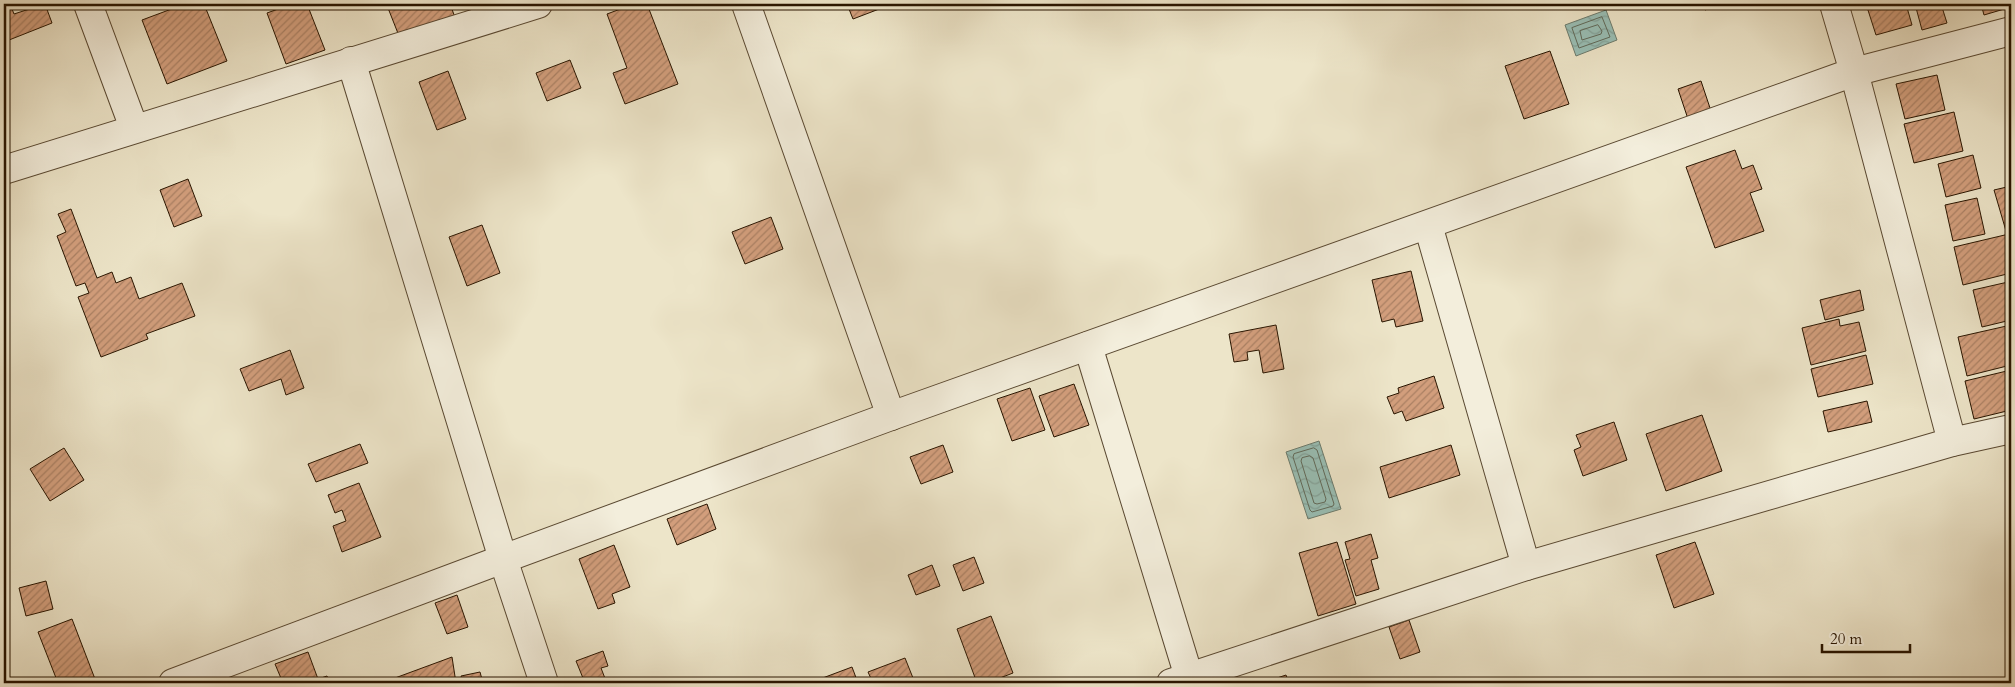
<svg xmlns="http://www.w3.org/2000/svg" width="2015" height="687" font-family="Cardo,serif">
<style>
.water{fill:url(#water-waves);stroke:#6c7b6d}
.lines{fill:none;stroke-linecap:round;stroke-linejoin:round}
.shore{stroke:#616a5a;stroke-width:1}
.building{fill:url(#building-hatch);stroke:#291500}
.street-casing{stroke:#5a4932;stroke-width:30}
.street{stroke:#f3eedc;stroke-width:28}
</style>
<defs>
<pattern id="water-waves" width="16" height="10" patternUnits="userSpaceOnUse" patternTransform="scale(1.25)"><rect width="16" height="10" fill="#99bfb5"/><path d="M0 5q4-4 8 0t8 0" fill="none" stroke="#84a39a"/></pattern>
<pattern id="building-hatch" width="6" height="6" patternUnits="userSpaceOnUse" patternTransform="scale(1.25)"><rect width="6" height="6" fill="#d29e7c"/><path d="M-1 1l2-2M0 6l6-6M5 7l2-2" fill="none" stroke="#aa8063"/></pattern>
</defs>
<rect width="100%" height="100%" fill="#ede5c9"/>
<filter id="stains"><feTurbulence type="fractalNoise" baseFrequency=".004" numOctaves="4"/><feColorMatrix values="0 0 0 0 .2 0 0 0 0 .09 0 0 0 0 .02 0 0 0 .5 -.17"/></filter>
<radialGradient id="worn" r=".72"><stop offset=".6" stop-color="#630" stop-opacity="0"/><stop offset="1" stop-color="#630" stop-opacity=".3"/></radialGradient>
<g class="water">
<path d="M1606 10 1617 40 1576 56 1565 25Z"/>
<path d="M1319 441 1341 509 1308 519 1286 452Z"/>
</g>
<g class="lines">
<g class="shore">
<path d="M1602 17 1610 37 1579 48 1572 28Z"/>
<path d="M1598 25 1602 31 1601 34 1582 40 1580 31Z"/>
<path d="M1314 448 1317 450 1334 504 1333 506 1312 512 1310 510 1293 457 1294 454Z"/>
<path d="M1310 456 1313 458 1326 499 1325 502 1317 504 1314 503 1301 461 1302 458Z"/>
</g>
</g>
<g class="building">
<path d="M4 4H10L14 14 45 4 52 23 4 42Z"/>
<path d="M185 4H204L227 61 167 84 142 20Z"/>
<path d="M292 4H307L325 50 286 64 267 13Z"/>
<path d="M399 4H450L456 20 401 41 388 8Z"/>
<path d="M634 4H647L678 84 625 104 613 73 627 68 607 14Z"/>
<path d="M847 4H886L887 6 853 19Z"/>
<path d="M1702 4H1724L1705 10Z"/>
<path d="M1866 4H1906L1912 25 1876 35Z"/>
<path d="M1915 4H1941L1947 23 1922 30Z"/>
<path d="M1981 4H2011V7L1984 15Z"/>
<path d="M1550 51 1569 104 1524 119 1505 66Z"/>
<path d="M570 60 581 88 547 101 536 73Z"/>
<path d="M448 71 466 119 437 130 419 82Z"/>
<path d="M1937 75 1945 110 1905 119 1896 84Z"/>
<path d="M1701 81 1712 114 1689 122 1678 89Z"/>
<path d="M1954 112 1963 151 1914 163 1904 124Z"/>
<path d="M1735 150 1742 169 1753 165 1762 189 1750 193 1764 231 1715 248 1686 167Z"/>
<path d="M1973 155 1981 188 1946 197 1938 164Z"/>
<path d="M188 179 202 216 174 227 160 190Z"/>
<path d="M2011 186V229L2006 231 1994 190Z"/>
<path d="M1977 198 1985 234 1953 241 1945 205Z"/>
<path d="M71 209 97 278 112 272 116 283 131 277 139 299 182 283 195 316 146 334 148 339 101 357 78 297 89 293 85 283 76 286 57 236 66 232 58 214Z"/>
<path d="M771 217 783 249 745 264 732 232Z"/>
<path d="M482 225 500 273 467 286 449 237Z"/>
<path d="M2009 234 2011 244V273L1963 285 1954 247Z"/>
<path d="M1411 271 1423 321 1396 327 1394 319 1382 322 1372 280Z"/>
<path d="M2008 282 2011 294V320L1982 327 1973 290Z"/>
<path d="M1860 290 1864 310 1825 320 1820 300Z"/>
<path d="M1839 319 1840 326 1859 322 1866 351 1811 365 1802 328Z"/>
<path d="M1276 325 1284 369 1263 373 1259 350 1247 352 1248 360 1234 362 1229 334Z"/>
<path d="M2011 325V365L1967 376 1958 337Z"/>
<path d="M290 350 304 388 286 395 281 379 249 391 240 369Z"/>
<path d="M1866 355 1873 384 1818 397 1811 369Z"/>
<path d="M2011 370V410L1974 419 1965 381Z"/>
<path d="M1434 376 1444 408 1406 421 1402 411 1394 414 1387 397 1399 393 1398 388Z"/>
<path d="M1074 384 1089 425 1054 437 1039 396Z"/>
<path d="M1030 388 1045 430 1012 441 997 399Z"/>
<path d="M1867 401 1872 422 1828 432 1823 411Z"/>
<path d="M1702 415 1722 471 1666 491 1646 434Z"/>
<path d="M1614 422 1627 460 1583 476 1574 450 1581 447 1576 435Z"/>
<path d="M360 444 368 463 316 482 308 464Z"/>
<path d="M943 445 953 472 921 484 910 457Z"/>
<path d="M1451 445 1460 475 1389 498 1380 467Z"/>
<path d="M64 448 84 480 50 501 30 469Z"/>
<path d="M359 483 381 537 342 552 333 526 346 521 342 510 335 513 328 495Z"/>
<path d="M707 504 716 529 677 545 667 519Z"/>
<path d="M1371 534 1378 558 1371 560 1379 589 1356 596 1345 560 1350 559 1345 542Z"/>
<path d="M1337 542 1356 604 1318 616 1299 553Z"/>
<path d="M1695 542 1714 594 1674 608 1656 555Z"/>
<path d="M614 545 630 587 612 594 615 603 598 609 579 559Z"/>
<path d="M974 557 984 583 963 591 953 565Z"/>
<path d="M932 565 940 586 916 595 908 575Z"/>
<path d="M46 581 53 609 26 616 19 588Z"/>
<path d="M457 595 468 627 447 634 435 603Z"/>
<path d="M991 616 1013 673 987 683H977L957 629Z"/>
<path d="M72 619 95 679 86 683H58L38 632Z"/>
<path d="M1409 620 1420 652 1400 659 1389 627Z"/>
<path d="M603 651 608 666 601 668 606 681 600 683H585L576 661Z"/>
<path d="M308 652 318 679 327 676 330 683H283L275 664Z"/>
<path d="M452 657 456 683H397L395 678Z"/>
<path d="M905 658 915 683H873L868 672Z"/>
<path d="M852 667 858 683H813L812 682Z"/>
<path d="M480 672 483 683H463L461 676Z"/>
<path d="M1286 675 1289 683H1262Z"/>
</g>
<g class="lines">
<defs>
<g id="street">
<path d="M88 4 134 128"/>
<path d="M746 4 891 416"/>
<path d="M1834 4 1854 72 1952 442"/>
<path d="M351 61 503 559 544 683"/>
<path d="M4 170 538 4"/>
<path d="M1428 225 1526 566"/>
<path d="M1088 346 1189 677"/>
<path d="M173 683 503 559 891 416 1854 72 2011 31"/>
<path d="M1171 683 1526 566 1952 442 2011 429"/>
</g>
</defs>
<use href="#street" class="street-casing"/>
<use href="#street" class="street"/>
</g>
<rect width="2015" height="687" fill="none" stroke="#ede5c9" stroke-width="20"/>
<rect x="5" y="5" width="2005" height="677" fill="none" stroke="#291500" stroke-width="2.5"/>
<rect x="10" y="10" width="1995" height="667" fill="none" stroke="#291500"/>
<path d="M1822 644v8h88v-8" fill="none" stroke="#291500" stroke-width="2.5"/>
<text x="1830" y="644" font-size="15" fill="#291500" stroke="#f3eedc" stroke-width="4" paint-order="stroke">20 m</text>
<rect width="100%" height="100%" filter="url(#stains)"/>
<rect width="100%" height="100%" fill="url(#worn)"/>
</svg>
